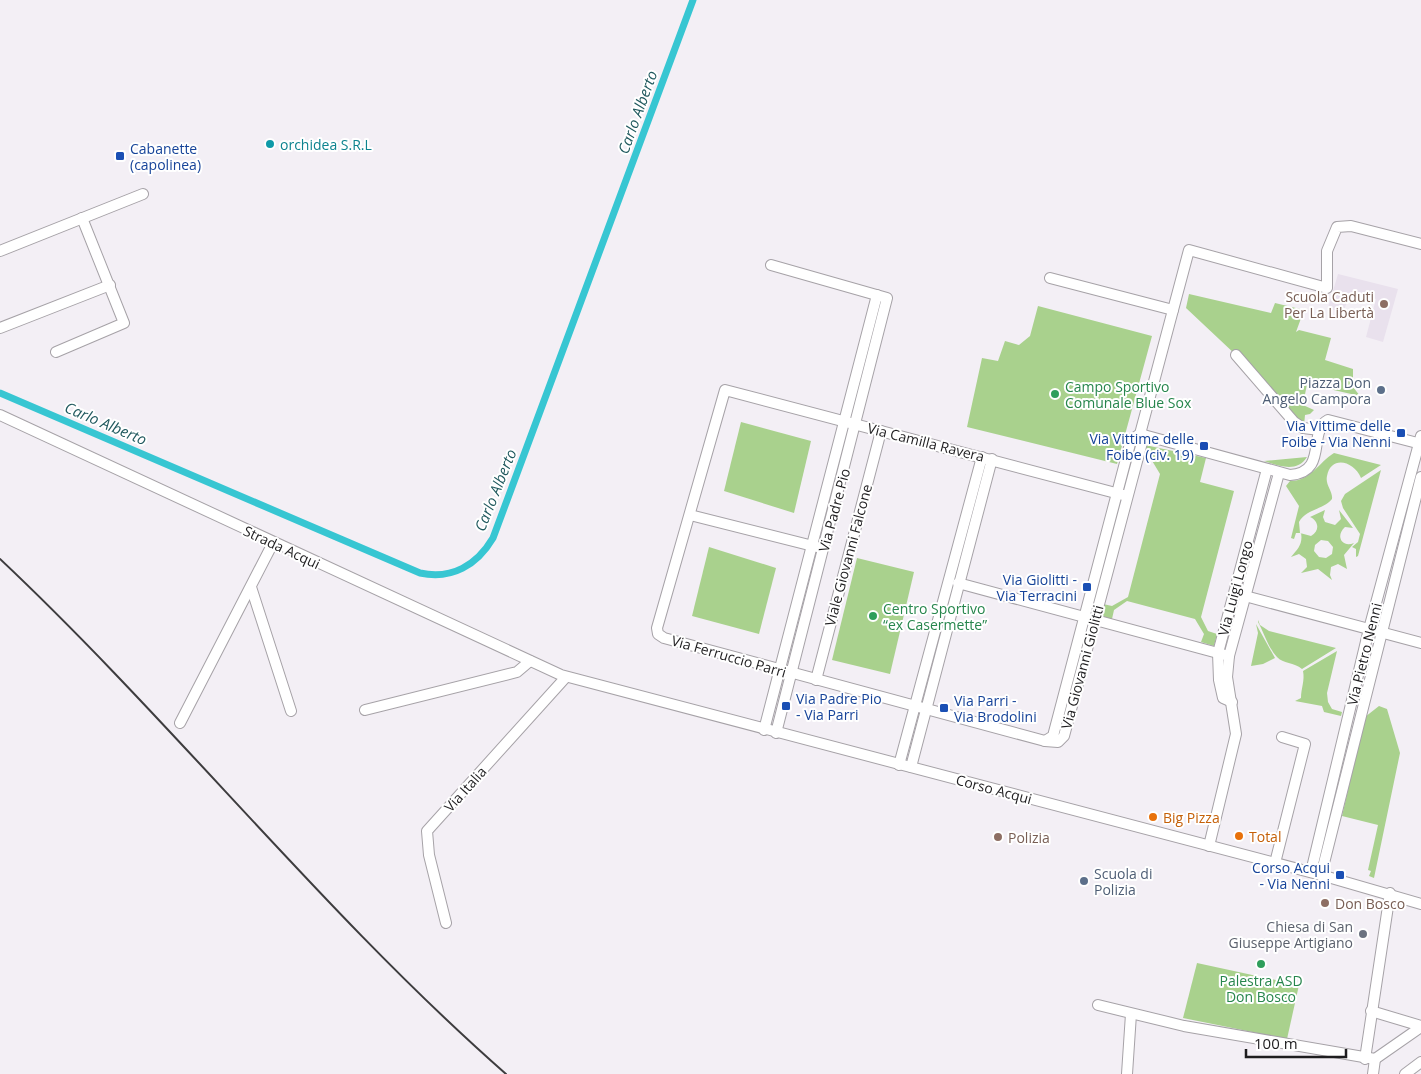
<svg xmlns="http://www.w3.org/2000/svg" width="1421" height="1074" font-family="'Open Sans',sans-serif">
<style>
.built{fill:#e9e1ed}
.green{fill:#a9d18d;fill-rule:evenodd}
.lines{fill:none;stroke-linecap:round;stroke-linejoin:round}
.canal{stroke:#37c6d2;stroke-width:7}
.minor-casing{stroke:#a6a2a7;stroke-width:12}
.minor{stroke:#fff;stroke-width:10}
.rail{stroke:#3d3c3e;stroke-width:2}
.culture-dot{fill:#0f9aa8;stroke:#fff;stroke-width:2}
.transit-dot{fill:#1a4fb4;stroke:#fff;stroke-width:2}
.education-dot{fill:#8d6e63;stroke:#fff;stroke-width:2}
.service-dot{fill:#5c6f8a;stroke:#fff;stroke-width:2}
.leisure-dot{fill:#2e9e5b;stroke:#fff;stroke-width:2}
.food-dot{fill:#e8710a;stroke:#fff;stroke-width:2}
.worship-dot{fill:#6b7280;stroke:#fff;stroke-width:2}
.labels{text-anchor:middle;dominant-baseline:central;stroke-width:4;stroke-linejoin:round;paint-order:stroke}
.culture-label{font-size:14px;fill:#0d838f;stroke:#fff;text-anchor:start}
.transit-label{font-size:14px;fill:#164399;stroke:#fff;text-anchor:end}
.education-label{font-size:14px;fill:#785e54;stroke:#fff;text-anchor:start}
.service-label{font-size:14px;fill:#4e5e75;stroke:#fff;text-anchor:end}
.leisure-label{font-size:14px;fill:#27864d;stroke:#fff;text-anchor:start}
.street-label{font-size:14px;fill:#1e1d1f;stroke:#fff}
.food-label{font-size:14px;fill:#c56008;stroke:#fff;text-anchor:start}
.worship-label{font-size:14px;fill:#5b616d;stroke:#fff;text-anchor:end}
.water-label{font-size:15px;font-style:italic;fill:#20595e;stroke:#fff}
</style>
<rect width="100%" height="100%" fill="#f3eff5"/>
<path class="built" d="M1338 274 1398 289 1383 342 1366 337 1376 299 1350 293 1343 313 1328 308Z"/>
<g class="green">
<path d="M1189 294 1271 313 1275 303 1304 310 1296 332 1299 330 1331 338 1325 360 1353 369V387L1360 396 1307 384 1303 405 1314 410 1310 414 1305 415 1304 426 1236 355 1186 308Z"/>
<path d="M1038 306 1152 336 1117 464 967 427 982 358 998 361 1005 341 1019 345 1030 336Z"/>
<path d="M741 422 811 441 794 513 724 491Z"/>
<path d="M1145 445 1206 458 1200 482 1234 491 1201 617 1208 631 1217 634 1214 646 1201 642 1204 634 1195 619 1127 601 1114 610 1112 619 1100 616 1103 604 1112 606 1128 597 1160 474 1151 459 1142 457Z"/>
<path d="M1334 453 1381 465 1361 478C1354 461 1331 455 1327 476 1325 485 1333 491 1332 499 1323 510 1306 509 1299 522L1300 533 1311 536C1320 531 1319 521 1310 517L1325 510 1323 517 1325 522 1335 525 1341 519 1339 510 1353 528 1345 527C1335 536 1342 548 1354 543L1344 555 1347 569 1338 564 1331 567 1330 575 1332 580 1318 569 1301 573 1307 567 1306 559 1299 554 1291 557C1298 549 1303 544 1301 533H1296L1294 539 1291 538 1299 506 1286 486 1290 481C1311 481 1318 463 1334 453ZM1321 540 1328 541 1333 547 1332 554 1326 558 1319 557 1314 551 1315 545Z"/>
<path d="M1307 457C1297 473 1279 466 1264 461Z"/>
<path d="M1381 470 1358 556 1356 557V549L1352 547 1358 542 1360 534 1343 508 1341 501 1345 494Z"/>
<path d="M709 547 776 568 759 634 692 616Z"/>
<path d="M857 558 914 572 890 674 832 660Z"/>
<path d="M1258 620 1260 625 1269 631 1336 648 1302 669C1294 662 1283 664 1277 657 1269 649 1264 633 1258 622Z"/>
<path d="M1256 624 1275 658 1263 664 1251 666 1258 633Z"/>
<path d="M1337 651 1327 693 1328 702 1332 709 1342 712 1341 716 1324 712 1322 706 1295 701 1301 698C1301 688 1305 681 1303 671Z"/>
<path d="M1379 706 1387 709 1400 753 1374 878 1369 876 1371 871 1368 870 1378 825 1342 816 1365 717Z"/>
<path d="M1197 963 1299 985 1287 1039 1183 1018Z"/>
</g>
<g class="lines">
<path class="canal" d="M0 393 420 573C452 580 477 565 493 538L693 0"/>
<defs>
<g id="minor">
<path d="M0 251 143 194"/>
<path d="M771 265 887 298 776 733"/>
<path d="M1050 278 1173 310 1189 250 1327 288V251L1337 227 1351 226 1421 244"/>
<path d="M0 328 110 285"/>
<path d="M56 352 124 323 82 218"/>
<path d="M1236 355 1294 422 1303 428 1320 430"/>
<path d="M0 415 561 675 1321 875 1421 904"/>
<path d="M1140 434 1173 310"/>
<path d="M1127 496 725 390 657 628 658 634 664 638 1045 741 1058 742 1064 736 1144 435"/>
<path d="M690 515 817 547"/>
<path d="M958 583 1229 656"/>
<path d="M251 587 291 711"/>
<path d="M1245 596 1421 643"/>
<path d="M816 680 881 431"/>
<path d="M1232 702 1223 698 1219 680 1218 653 1267 469"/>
<path d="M365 710 517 672 530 661"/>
<path d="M180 723 273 543"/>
<path d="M764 730 877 295"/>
<path d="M1045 741 1053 736 1131 440 1140 434 1290 475C1329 472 1307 431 1328 420L1421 444"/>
<path d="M899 765 982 457"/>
<path d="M911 767 992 459"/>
<path d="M1209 846 1236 734 1227 677 1229 656 1279 473"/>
<path d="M1275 863 1305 744 1282 737"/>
<path d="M1311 872 1369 629 1421 436"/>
<path d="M1321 875 1421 477"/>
<path d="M446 923 429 855 427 831 566 677"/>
<path d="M1098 1005 1184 1026 1375 1059"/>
<path d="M1371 1011 1421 1026"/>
<path d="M1365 1059 1390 893"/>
<path d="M1375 1059 1421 1027"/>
<path d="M1127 1074 1131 1014"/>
<path d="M1373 1074 1375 1059"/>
<path d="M1405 1074 1421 1062"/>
</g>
</defs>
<use href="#minor" class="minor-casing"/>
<use href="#minor" class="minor"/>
<path class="rail" d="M0 559C175 724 325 915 506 1074"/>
</g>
<circle class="culture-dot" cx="270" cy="144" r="5"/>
<g class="transit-dot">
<rect x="115" y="151" width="10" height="10" rx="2.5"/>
<rect x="1396" y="428" width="10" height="10" rx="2.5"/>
<rect x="1199" y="441" width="10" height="10" rx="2.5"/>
<rect x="1082" y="582" width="10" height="10" rx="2.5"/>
<rect x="781" y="701" width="10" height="10" rx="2.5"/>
<rect x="939" y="703" width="10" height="10" rx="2.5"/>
<rect x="1335" y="870" width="10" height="10" rx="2.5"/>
</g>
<g class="education-dot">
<circle cx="1384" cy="304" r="5"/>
<circle cx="998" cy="837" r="5"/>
<circle cx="1325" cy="903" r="5"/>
</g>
<g class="service-dot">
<circle cx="1381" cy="390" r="5"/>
<circle cx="1084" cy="881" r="5"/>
</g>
<g class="leisure-dot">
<circle cx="1055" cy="394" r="5"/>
<circle cx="873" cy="616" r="5"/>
<circle cx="1261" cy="964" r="5"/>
</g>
<g class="food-dot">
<circle cx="1153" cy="817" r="5"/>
<circle cx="1239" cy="836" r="5"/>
</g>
<circle class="worship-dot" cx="1363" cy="934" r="5"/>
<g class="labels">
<g class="culture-label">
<text x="280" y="144">orchidea S.R.L</text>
</g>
<g class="transit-label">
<text x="130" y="148" text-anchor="start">Cabanette<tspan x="130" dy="16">(capolinea)</tspan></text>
<text x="1391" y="425">Via Vittime delle<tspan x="1391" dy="16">Foibe - Via Nenni</tspan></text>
<text x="1194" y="438">Via Vittime delle<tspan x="1194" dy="16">Foibe (civ. 19)</tspan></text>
<text x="1077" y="579">Via Giolitti -<tspan x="1077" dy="16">Via Terracini</tspan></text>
<text x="796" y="698" text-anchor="start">Via Padre Pio<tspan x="796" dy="16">- Via Parri</tspan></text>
<text x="954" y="700" text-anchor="start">Via Parri -<tspan x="954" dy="16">Via Brodolini</tspan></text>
<text x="1330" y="867">Corso Acqui<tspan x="1330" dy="16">- Via Nenni</tspan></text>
</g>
<g class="education-label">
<text x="1374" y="296" text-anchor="end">Scuola Caduti<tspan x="1374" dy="16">Per La Libertà</tspan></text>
<text x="1008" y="837">Polizia</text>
<text x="1335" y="903">Don Bosco</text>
</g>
<g class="service-label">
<text x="1371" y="382">Piazza Don<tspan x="1371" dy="16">Angelo Campora</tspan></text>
<text x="1094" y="873" text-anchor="start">Scuola di<tspan x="1094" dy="16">Polizia</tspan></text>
</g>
<g class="leisure-label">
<text x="1065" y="386">Campo Sportivo<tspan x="1065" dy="16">Comunale Blue Sox</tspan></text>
<text x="883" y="608">Centro Sportivo<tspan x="883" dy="16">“ex Casermette”</tspan></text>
<text x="1261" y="980" text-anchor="middle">Palestra ASD<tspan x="1261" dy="16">Don Bosco</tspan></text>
</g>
<g class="street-label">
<text transform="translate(926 442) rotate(14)">Via Camilla Ravera</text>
<text transform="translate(834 510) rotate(-75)">Via Padre Pio</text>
<text transform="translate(282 547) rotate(25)">Strada Acqui</text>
<text transform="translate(848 555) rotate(-75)">Viale Giovanni Falcone</text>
<text transform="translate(1235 588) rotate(-75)">Via Luigi Longo</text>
<text transform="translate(1364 654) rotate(-76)">Via Pietro Nenni</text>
<text transform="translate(729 656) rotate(16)">Via Ferruccio Parri</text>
<text transform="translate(1082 667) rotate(-75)">Via Giovanni Giolitti</text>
<text transform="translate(465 789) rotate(-48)">Via Italia</text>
<text transform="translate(994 789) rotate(15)">Corso Acqui</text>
</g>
<g class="food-label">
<text x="1163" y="817">Big Pizza</text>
<text x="1249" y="836">Total</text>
</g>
<g class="worship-label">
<text x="1353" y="926">Chiesa di San<tspan x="1353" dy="16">Giuseppe Artigiano</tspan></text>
</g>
<g class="water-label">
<text transform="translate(637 112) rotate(-70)">Carlo Alberto</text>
<text transform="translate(106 423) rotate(23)">Carlo Alberto</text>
<text transform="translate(495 490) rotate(-68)">Carlo Alberto</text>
</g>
</g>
<path d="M1246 1049v8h100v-8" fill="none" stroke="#1e1d1f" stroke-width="2.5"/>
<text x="1254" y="1049" font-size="15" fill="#1e1d1f" stroke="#ffffff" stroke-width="4" paint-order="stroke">100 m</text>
</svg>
